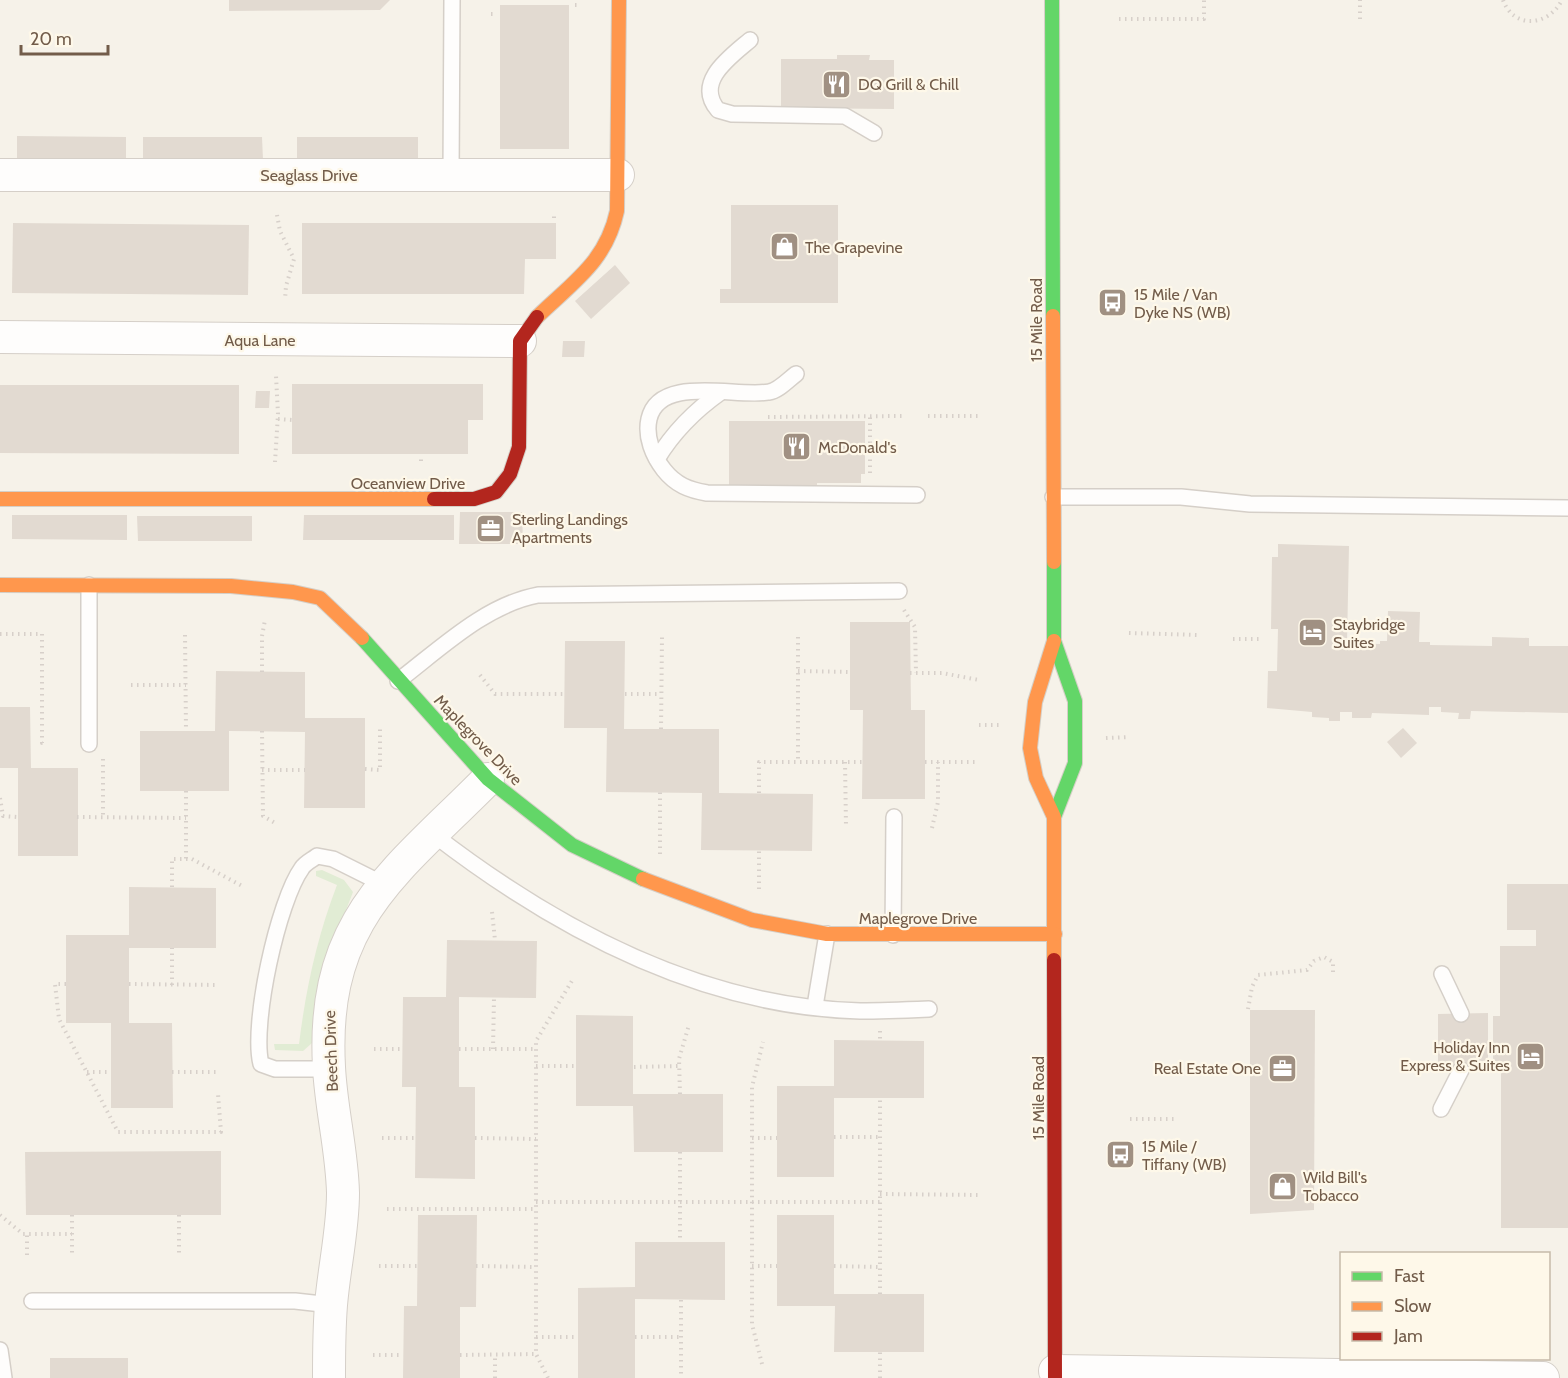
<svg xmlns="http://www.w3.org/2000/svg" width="1568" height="1378" font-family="Cabin,sans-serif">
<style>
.green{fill:#e1ecd4}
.building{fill:#e2dad1}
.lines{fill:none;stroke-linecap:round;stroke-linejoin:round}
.lane-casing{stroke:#d5cfc8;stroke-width:18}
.street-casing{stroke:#d5cfc8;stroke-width:34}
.fast-casing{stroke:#d5cfc7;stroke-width:16}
.slow-casing{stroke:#d5cfc7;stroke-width:16}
.jam-casing{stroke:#d5cfc7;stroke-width:16}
.path{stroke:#d7d0ca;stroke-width:4;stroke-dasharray:1.5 4.5;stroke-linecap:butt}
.lane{stroke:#fefdfc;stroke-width:15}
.street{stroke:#fefdfc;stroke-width:32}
.fast{stroke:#63d668;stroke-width:14}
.slow{stroke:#ff974d;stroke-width:14}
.jam{stroke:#b3261e;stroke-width:14}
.labels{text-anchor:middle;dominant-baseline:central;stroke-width:4.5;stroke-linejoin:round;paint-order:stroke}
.poi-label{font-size:16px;fill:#725c4a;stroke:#fef8e9;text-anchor:start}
.street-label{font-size:16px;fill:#725c4a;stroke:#fef8e9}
</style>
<rect width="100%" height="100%" fill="#f6f2e9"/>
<path class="green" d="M322 870 344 880 353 892 339 928 312 1043 303 1051 275 1050 274 1044H299C306 988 317 937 337 885L316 876V871Z"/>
<g class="building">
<path d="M229 0H390L380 10 229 11Z"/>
<rect x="500" y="5" width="69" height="144"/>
<path d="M837 55H870L869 60H894V109L781 108V59H837Z"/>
<path d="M17 136 126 137V160L17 159Z"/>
<path d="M143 137H262L263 160H143Z"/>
<path d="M297 137H418V161L297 160Z"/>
<path d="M731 205H838V303H720V289H731Z"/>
<path d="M13 223 249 225 248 295 12 293Z"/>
<path d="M302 223H556V259H525L524 294H302Z"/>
<path d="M615 265 630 283 591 319 575 301Z"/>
<path d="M563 341H585L584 357H562Z"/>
<path d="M292 384H483V420H468V454H292Z"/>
<path d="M0 385H239V454L0 453Z"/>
<path d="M256 391H270L269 408H255Z"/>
<path d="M729 421H865V474H861V483H817V488H729Z"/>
<path d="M460 512H522L523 544H459Z"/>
<path d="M12 515H127V540L12 539Z"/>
<path d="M304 515H454V540H303Z"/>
<path d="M137 516H252V541H138Z"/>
<path d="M1278 544 1349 546 1347 643 1380 644V641H1387L1388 611 1420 612 1419 642H1430V645L1492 646V637L1529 638V646H1568V713L1471 711 1470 719H1458L1459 713 1441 712V707H1429V715L1372 713 1371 718H1352V712H1340V721H1329V718L1312 717V712L1267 708 1268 671H1277L1278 629H1271L1272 557H1278Z"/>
<path d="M850 622H910L911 710H925V799H862L863 710H850Z"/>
<path d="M565 641H625L624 729H719V793L813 794 812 851 701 850 702 793 606 792 607 728H564Z"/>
<path d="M216 671 305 672V718H365V808H304L305 732 229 731V791H140V731H215Z"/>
<path d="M0 707H30L31 768H78V856H18V768H0Z"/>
<path d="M1403 728 1417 743 1401 758 1387 742Z"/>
<path d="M1507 884H1568V1228H1501V1069H1493V1016H1500V946H1536V930H1507Z"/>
<path d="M129 887 216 888V948H129V1023H172L173 1108H111V1023H66V935H129Z"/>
<path d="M447 940 537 941 536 998 459 997V1087H475V1179L415 1178 416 1087H402L403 997H446Z"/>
<path d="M1250 1010H1315L1314 1210 1250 1214Z"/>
<path d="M1488 1013V1070H1438V1014Z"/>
<path d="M576 1015 633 1016V1094H723V1152H634L633 1106H576Z"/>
<path d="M834 1040 924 1041V1098H834V1177H777V1086H834Z"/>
<path d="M221 1151V1215H26L25 1152Z"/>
<path d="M418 1215H477L476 1307H460V1378H403L404 1306H417Z"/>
<path d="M777 1215H834V1294H924V1352H834L835 1306H777Z"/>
<path d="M635 1242H725V1300L635 1299V1378H578V1288L635 1287Z"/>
<rect x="50" y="1358" width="78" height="20"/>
</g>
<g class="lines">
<defs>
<g id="lane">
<path d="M750 40C730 57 694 82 718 110L732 114 845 116 874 133"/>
<path d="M451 175 452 0"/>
<path d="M796 374C788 380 778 391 769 392 737 398 659 374 649 419 645 437 653 456 664 470 676 485 689 490 707 493L917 495"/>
<path d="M657 459C674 431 694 411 721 392"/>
<path d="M1053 497H1181L1250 504 1568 508"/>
<path d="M89 585V744"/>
<path d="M398 681C440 649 485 605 538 595L899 591"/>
<path d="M433 834C556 929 702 1007 860 1011 883 1011 906 1010 929 1009"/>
<path d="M893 935 894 817"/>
<path d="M1442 974 1461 1014"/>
<path d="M815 1006 827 934"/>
<path d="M329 1069H275L261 1064C251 1025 278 901 302 868 305 863 312 860 317 856L333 859 383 884"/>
<path d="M1441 1109 1461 1070"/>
<path d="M32 1301H295L331 1305"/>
<path d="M0 1350 4 1378"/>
</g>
<g id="street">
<path d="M0 175H618"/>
<path d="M0 337 520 341"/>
<path d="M1055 1371 1543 1378"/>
<path d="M329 1378C329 1354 329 1330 331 1305 334 1268 343 1230 343 1193 342 1150 331 1109 329 1067 321 919 394 874 488 779"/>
</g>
<g id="fast">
<path d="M1052 0 1053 316"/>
<path d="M1054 562V641L1075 701V763L1054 817"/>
<path d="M362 638 488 779 572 845 643 879"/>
</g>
<g id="slow">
<path d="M1053 316 1054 562"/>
<path d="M537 317C573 282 606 262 617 211L619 0"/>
<path d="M0 499H434"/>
<path d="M0 585 231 586 293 592 320 598 362 638"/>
<path d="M1054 641 1035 702 1030 748 1036 778 1054 817V960"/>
<path d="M643 879 752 920 827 934H1055"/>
</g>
<g id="jam">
<path d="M434 499H474L496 492 510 474 519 447 520 341 537 317"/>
<path d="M1054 960 1055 1378"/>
</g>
</defs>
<use href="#lane" class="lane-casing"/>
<use href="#street" class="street-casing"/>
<use href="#fast" class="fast-casing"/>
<use href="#slow" class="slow-casing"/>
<use href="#jam" class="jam-casing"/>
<g class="path">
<path d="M1503 0C1514 30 1549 26 1562 0"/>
<path d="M575 5H579"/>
<path d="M491 14H495"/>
<path d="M1119 19H1204V0"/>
<path d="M1360 19V0"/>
<path d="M277 215 280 231 294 259 286 286 285 300"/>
<path d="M554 218V214"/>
<path d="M928 416H978"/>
<path d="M768 417 905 416"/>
<path d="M278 419 292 420"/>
<path d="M421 461V459"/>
<path d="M275 462 278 414 276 376"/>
<path d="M870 473V416"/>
<path d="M904 610 915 627 916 673"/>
<path d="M1129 633 1199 635"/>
<path d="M0 634H42V743H45"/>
<path d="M185 635 186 731"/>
<path d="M798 637V762"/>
<path d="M1233 639H1260"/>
<path d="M798 671 850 672"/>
<path d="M262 672V636L265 620"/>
<path d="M910 673H942L979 680"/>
<path d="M480 675 495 694H565"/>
<path d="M131 685H186"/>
<path d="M625 694H661"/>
<path d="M979 725H1000"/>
<path d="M661 729 662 637"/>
<path d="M262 731 263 816 275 823"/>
<path d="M1106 738 1129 737"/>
<path d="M103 759V817"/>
<path d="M845 762 846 826"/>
<path d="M925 762H979"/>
<path d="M365 769 380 770V726"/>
<path d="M262 770H305"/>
<path d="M186 791V859"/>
<path d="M759 793V762H863"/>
<path d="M0 798 3 816 17 817"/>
<path d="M77 817 186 818"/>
<path d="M932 828 938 802V762"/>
<path d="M660 854V792"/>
<path d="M172 887V859H192L244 887"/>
<path d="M759 889V851"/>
<path d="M492 912 495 940"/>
<path d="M66 984H55L59 1019 118 1132H221L218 1094"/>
<path d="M129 984 219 985"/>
<path d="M172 985V948"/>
<path d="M1248 1009 1252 987 1258 975 1307 970 1314 961 1324 957 1333 962V974"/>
<path d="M880 1031V1040"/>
<path d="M374 1049H402"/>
<path d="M459 1049H536"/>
<path d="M493 1049 494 998"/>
<path d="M536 1066H576"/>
<path d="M634 1067 680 1066"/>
<path d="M87 1072H111"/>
<path d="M172 1072H216"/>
<path d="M680 1094 679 1059 689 1025"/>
<path d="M1130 1119H1178"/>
<path d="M834 1137H880"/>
<path d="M382 1138H416"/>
<path d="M475 1138 536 1139"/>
<path d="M752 1138H777"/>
<path d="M680 1152V1241"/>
<path d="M880 1194 980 1195"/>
<path d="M536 1202H880"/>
<path d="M387 1209H536"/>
<path d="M0 1215 23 1234H72"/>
<path d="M72 1215V1255"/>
<path d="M179 1215V1255"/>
<path d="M27 1255V1234"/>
<path d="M379 1266H417"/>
<path d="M476 1266 536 1267"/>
<path d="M752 1266H777"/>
<path d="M834 1266 880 1267"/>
<path d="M880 1294V1099"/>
<path d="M681 1300V1378"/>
<path d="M536 1337H578"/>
<path d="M635 1337H681"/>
<path d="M373 1355H403"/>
<path d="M460 1355 536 1354"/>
<path d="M762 1364 752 1324V1087L763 1042"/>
<path d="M495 1378V1355"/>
<path d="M548 1378 536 1354V1041L573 979"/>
<path d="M880 1378V1352"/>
</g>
<use href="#lane" class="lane"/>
<use href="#street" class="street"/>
<use href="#fast" class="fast"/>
<use href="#slow" class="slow"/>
<use href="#jam" class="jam"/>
</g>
<defs>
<symbol id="restaurant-square" viewBox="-11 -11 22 22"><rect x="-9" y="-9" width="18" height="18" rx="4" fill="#a09082" stroke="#fef8e9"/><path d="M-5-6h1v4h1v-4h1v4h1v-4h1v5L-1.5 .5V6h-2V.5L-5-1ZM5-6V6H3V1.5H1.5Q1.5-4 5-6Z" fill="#fff"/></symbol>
<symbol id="shop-square" viewBox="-11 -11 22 22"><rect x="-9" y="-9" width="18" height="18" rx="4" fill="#a09082" stroke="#fef8e9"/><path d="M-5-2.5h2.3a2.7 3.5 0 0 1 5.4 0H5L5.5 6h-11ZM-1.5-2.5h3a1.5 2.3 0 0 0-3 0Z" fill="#fff"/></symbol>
<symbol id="bus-square" viewBox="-11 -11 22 22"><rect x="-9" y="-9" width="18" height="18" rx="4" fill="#a09082" stroke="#fef8e9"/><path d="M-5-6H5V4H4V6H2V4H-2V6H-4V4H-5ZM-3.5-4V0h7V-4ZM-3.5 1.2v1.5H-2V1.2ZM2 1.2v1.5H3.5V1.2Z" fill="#fff"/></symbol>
<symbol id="office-square" viewBox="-11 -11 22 22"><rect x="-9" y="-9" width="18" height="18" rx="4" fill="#a09082" stroke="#fef8e9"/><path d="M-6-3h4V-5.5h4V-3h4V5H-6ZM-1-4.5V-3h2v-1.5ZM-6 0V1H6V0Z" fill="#fff"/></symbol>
<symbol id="hotel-square" viewBox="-11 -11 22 22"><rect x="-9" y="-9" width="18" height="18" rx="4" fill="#a09082" stroke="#fef8e9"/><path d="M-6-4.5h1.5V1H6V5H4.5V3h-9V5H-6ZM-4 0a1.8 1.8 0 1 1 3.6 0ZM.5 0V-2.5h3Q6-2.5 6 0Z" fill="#fff"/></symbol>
</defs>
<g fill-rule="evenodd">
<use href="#restaurant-square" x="820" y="68" width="33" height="33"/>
<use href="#shop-square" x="768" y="230" width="33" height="33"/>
<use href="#bus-square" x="1096" y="286" width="33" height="33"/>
<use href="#restaurant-square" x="780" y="430" width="33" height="33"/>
<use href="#office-square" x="474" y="512" width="33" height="33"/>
<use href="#hotel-square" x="1296" y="616" width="33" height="33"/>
<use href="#hotel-square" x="1514" y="1040" width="33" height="33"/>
<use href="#office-square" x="1266" y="1052" width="33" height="33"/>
<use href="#bus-square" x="1104" y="1138" width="33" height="33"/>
<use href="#shop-square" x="1266" y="1170" width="33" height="33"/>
</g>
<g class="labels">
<g class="poi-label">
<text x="858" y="84">DQ Grill &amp; Chill</text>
<text x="805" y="247">The Grapevine</text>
<text x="1134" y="294">15 Mile / Van<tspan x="1134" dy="18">Dyke NS (WB)</tspan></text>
<text x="818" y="447">McDonald's</text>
<text x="512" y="519">Sterling Landings<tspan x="512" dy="18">Apartments</tspan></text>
<text x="1333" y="624">Staybridge<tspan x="1333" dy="18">Suites</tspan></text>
<text x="1510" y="1047" text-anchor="end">Holiday Inn<tspan x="1510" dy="18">Express &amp; Suites</tspan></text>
<text x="1261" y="1068" text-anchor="end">Real Estate One</text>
<text x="1142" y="1146">15 Mile /<tspan x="1142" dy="18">Tiffany (WB)</tspan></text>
<text x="1303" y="1177">Wild Bill's<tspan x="1303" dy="18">Tobacco</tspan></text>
</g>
<g class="street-label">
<text x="309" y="175">Seaglass Drive</text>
<text transform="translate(1036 320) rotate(-90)">15 Mile Road</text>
<text x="260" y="340">Aqua Lane</text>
<text x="408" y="483">Oceanview Drive</text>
<text transform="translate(478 740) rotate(46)">Maplegrove Drive</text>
<text x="918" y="918">Maplegrove Drive</text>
<text transform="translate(331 1051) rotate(-92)">Beech Drive</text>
<text transform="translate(1038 1098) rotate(-90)">15 Mile Road</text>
</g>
</g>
<rect x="1340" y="1252" width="210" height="108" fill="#fef8e9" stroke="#c6baa9" stroke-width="1.5"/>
<rect x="1352" y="1272" width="30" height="9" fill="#63d668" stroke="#c6baa9" stroke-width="1.5"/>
<text x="1394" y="1282" font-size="18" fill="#725c4a">Fast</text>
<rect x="1352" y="1302" width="30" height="9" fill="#ff974d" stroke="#c6baa9" stroke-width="1.5"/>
<text x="1394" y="1312" font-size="18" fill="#725c4a">Slow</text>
<rect x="1352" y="1332" width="30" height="9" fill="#b3261e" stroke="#c6baa9" stroke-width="1.5"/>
<text x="1394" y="1342" font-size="18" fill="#725c4a">Jam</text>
<path d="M21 45v9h87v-9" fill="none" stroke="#725c4a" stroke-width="3"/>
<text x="30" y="45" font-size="18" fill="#725c4a" stroke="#fef8e9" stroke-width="4.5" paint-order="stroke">20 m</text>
</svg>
